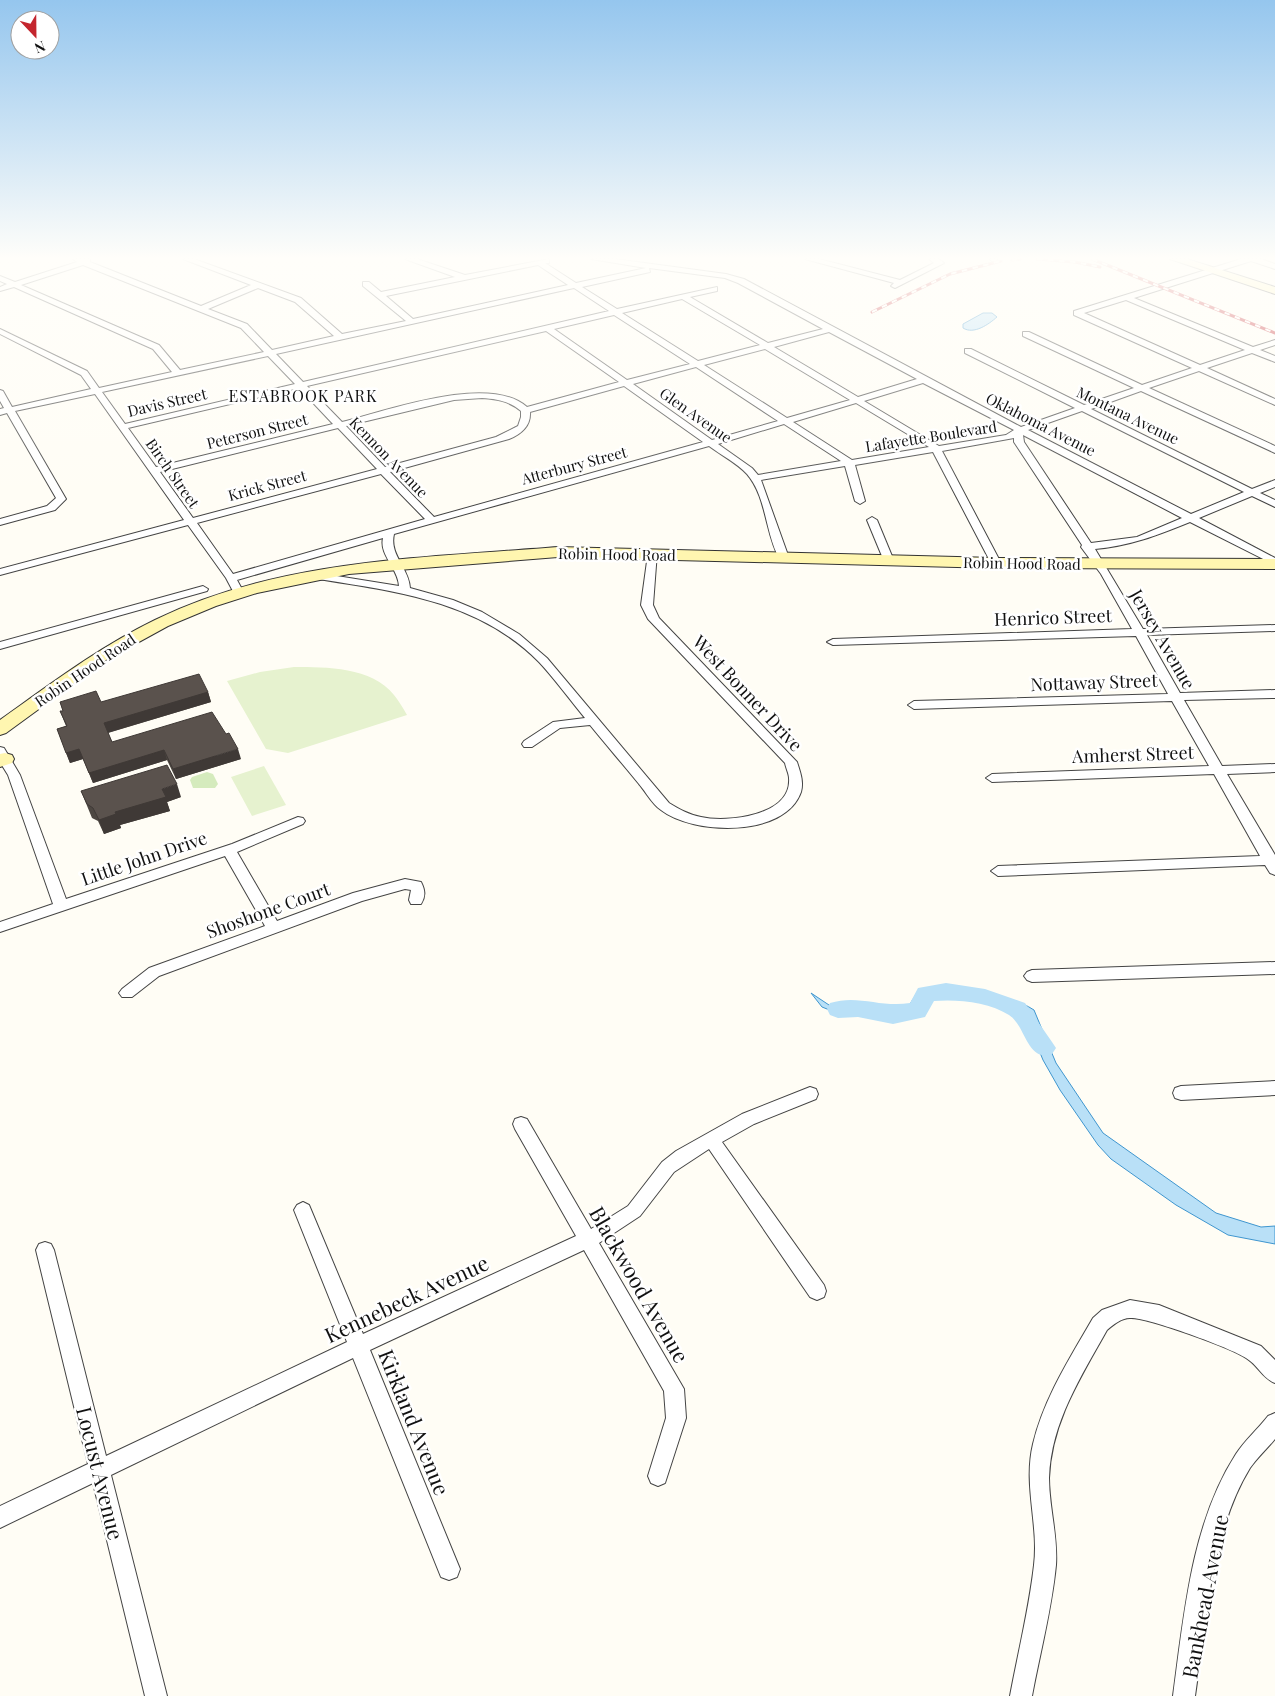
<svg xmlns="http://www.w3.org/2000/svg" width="1275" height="1696" font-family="'Playfair Display',serif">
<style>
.green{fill:#d5ebbd}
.pitch{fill:#e6f2cf}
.water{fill:#b9e0f7;stroke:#3f96cf}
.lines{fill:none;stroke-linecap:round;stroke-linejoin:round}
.river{fill:#b9e0f7;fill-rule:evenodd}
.street-casing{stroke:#444;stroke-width:2}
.secondary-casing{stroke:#333;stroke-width:2}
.street{fill:#fff;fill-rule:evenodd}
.secondary{fill:#fff6b0;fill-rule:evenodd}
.rail-casing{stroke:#c4262e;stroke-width:3}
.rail{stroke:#fff;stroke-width:2;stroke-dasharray:5.5;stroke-linecap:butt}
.wall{fill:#4d4742}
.shaded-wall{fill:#3f3936}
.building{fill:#5a524d;stroke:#3f3936}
.labels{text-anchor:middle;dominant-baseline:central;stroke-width:5;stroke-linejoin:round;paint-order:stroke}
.far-street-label{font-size:15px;fill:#111;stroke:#fff}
.far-neighbourhood-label{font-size:16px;letter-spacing:1px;fill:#111;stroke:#fff}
.street-label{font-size:18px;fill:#111;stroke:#fff}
.near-street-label{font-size:21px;fill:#111;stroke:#fff}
</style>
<rect width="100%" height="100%" fill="#fffdf5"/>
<path class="green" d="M207 772 213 774 218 784 215 788H193L190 780 192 777Z"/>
<g class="pitch">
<path d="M294 667C326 667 372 667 394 695 399 701 403 708 407 715L288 753 266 749 227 681 260 672Z"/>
<path d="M264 766 286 805 252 816 231 777Z"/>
</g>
<g class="water">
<path d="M983 313H992L997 317C989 324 974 335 963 328V324Z"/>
<path d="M927 990C960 990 1005 991 1034 1010L1056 1063 1103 1133 1216 1213 1261 1227 1275 1226V1244L1228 1235 1176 1205 1111 1159 1098 1145 1060 1090 1043 1060 1027 1021 1005 1002 928 995V992L917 997 912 1014 892 1019 832 1011 822 1007 811 993 832 1007 901 1011 907 1009 918 991Z"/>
</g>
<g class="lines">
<path class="river" d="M946 983 985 989 1025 1003 1052 1042 1056 1048 1052 1054C1027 1063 1026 1026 1009 1015 989 1002 957 999 934 1001L925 1017 893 1024 858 1017 838 1018 830 1015 827 1009 830 1003C858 994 881 1008 910 1003L918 988Z"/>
<defs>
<g id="street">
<path d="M73 259H90V262L201 306 251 285 183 259H194L301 298 342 334 406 321 363 286V282H369L381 292 455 277 405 259H417L465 275 549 259V263H545L576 283 646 268 591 259H615L726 274 744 279 1021 427 1075 408 965 353V349H971L1084 405 1134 388 1023 336V332H1029L1142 385 1192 368 1074 315V311L1241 259H1261L1275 264V269L1251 261 1134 298 1253 347 1275 340V345L1260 350 1275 356V362L1252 353 1207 368 1275 399V405L1199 371 1149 388 1275 446V453L1141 391 1091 409 1252 489 1275 480V487L1260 493 1275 500V507L1252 496 1199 518 1275 558V565L1190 522C1158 535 1130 546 1095 549L1143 629 1275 625V631L1147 635 1180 693 1275 690V698L1184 700 1222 766 1275 764V772L1227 774 1275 855V875L1270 873 1265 865 998 876 991 871 998 866 1260 856 1214 774 992 782 986 778 992 774 1209 766 1172 701 914 709 908 705 914 701 1168 694 1136 636 833 645 827 642 833 639 1132 629 1101 574 1081 547 1082 545 1014 442V438L942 451 1001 563 996 566 991 563 933 452 855 465 865 501 860 504 855 501 845 466 761 480 789 558 784 561 780 560C765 534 767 497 747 474 737 463 721 455 709 446L394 534C389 555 409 568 410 588L453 600 482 612 519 634 547 658 669 803C679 809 689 815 701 817 727 823 792 816 789 778 789 774 786 768 785 763L648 619 641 605 648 554 653 551 657 552 653 605 659 618 797 762C800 772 804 781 801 792 785 838 693 835 661 810 652 804 646 792 639 784 623 764 606 745 590 725L560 728 532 747H524L522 744 524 741 553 722 585 718C570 700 555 679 539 662 478 600 393 591 312 578L307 575 312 572 399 586C398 568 379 555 383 538L237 580 244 593 239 596 235 595 226 578 188 525 0 575V569L184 520 95 394 15 411 66 499 55 510 0 525V519L47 506 56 498 7 413 0 415V409L4 408 0 401V390L3 391 12 407 91 389 81 375 0 334V329L87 371 99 388 172 372 153 349 14 287 0 291V287L7 284 0 281V276L15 282 77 262ZM83 265 241 328 264 352 180 370 159 345 21 285ZM538 265 568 285 413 319 386 296ZM649 268 725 278 738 283 823 329 768 343 690 297 717 291V287L617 309 582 287 650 272ZM258 288 295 302 334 336 272 350 247 324 208 309ZM574 288 609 311 303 382 276 354ZM682 299 760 345 698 361 622 313ZM1126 300 1245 350 1200 365 1084 313ZM614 315 690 364 627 380 554 329ZM546 331 619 382 527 407C489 373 386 411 342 422L307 386ZM829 332 917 379 858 397 774 347ZM765 349 850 400 787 418 704 365ZM268 356 295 384 125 424 102 392ZM696 367 778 421 712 440 633 384ZM923 383 1014 430 1006 435 939 446 864 401ZM624 386 703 442 434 517 390 472 509 439C521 434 531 426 530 412ZM299 388 333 424 156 467 128 428ZM482 398C497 399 509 401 521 411V417L518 426 496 437 385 467 346 426 454 400ZM856 403 929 447 852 460 793 422ZM1082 411 1244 492 1191 514 1028 430ZM784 424 841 461 758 475 752 468 718 444ZM338 428 377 469 193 518 160 472ZM1023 435 1182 518 1137 537 1091 543 1024 442ZM381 474 425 519 233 574 197 523Z"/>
<path d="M805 259H819L900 280 934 263 929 259H939L944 263 895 288 891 286 894 283Z"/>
<path d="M990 259H997L998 261 994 263Z"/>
<path d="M872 517 877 520 894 561 893 563H885L884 561 867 520Z"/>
<path d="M203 586 208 589 207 591 0 649V642Z"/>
<path d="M0 747 4 748 20 775 66 899 232 844 298 817 303 818 305 821 303 824 237 852 277 921 353 893 405 879 421 882C425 890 426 896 421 904H411L409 900 411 890 405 889 362 901 159 976 132 997H122L119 993 122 989 149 968 265 926 225 856 0 932V922L53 904 8 775 0 762Z"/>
<path d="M1275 962V974L1032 982 1027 980 1024 976 1027 972 1032 970Z"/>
<path d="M1275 1081V1095L1181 1100 1175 1098 1173 1093 1175 1088 1181 1086Z"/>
<path d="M810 1087 816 1089 818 1094 816 1099 754 1124 722 1142 824 1285 826 1291 824 1297 817 1300 810 1297 709 1149 674 1172 640 1216 599 1243 684 1389 686 1418 665 1483 658 1486 651 1483 648 1476 666 1418 664 1391 584 1250 370 1350 460 1569 457 1577 449 1580 441 1577 353 1358 111 1475 167 1696H145L93 1483 0 1528V1506L88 1464 36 1250 39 1244 45 1242 51 1244 54 1250 106 1456 347 1342 294 1210 297 1205 303 1202 309 1205 363 1334 576 1236 515 1129 513 1124 515 1119 521 1117 527 1119 591 1229 628 1206 662 1162 676 1151 742 1114Z"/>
<path d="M1130 1300 1159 1305 1261 1346 1275 1360V1383C1262 1378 1258 1365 1246 1358 1231 1348 1147 1317 1130 1318 1121 1318 1113 1325 1107 1330 1081 1377 1051 1422 1049 1478 1049 1507 1058 1536 1056 1565 1052 1608 1040 1653 1032 1696H1010C1018 1653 1029 1609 1034 1565 1039 1525 1023 1485 1033 1444 1044 1398 1070 1358 1093 1318L1102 1310Z"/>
<path d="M1275 1413V1439C1267 1449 1257 1458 1250 1468 1211 1531 1206 1624 1195 1696H1173C1184 1616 1191 1524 1236 1454 1245 1440 1258 1429 1268 1416Z"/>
</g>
<g id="secondary">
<path d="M1170 259H1187L1275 287V294Z"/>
<path d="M558 547 996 558 1275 559V569L996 568 558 557 349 574 257 593 216 606 168 626 106 660 6 733 0 735V720C52 683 98 648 155 620 280 559 423 558 558 547Z"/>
<path d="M5 753 12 755 14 759 12 763 0 767V754Z"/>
</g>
</defs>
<use href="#street" class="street-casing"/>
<use href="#secondary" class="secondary-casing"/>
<use href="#street" class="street"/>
<use href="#secondary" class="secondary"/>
<defs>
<g id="rail">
<path d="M1037 259 1075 262 1100 267"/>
<path d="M1092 259 1275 333"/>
<path d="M1012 260 1021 259"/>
<path d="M872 312 950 274 1001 261"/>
</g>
</defs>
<use href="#rail" class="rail-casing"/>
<use href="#rail" class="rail"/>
</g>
<g class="wall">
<path d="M208 692 211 702 108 733 112 742 241 759 176 779 167 760 93 783 83 759 70 763 57 729 66 726 60 711H63L60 702H101Z"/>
<path d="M81 791 181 797 167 802 170 811 120 825 121 828 104 834 98 821 92 818Z"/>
</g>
<g class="shaded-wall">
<path d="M208 692 211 702 107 733 104 723Z"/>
<path d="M79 749 83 759 70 763 66 753Z"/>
<path d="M238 749 241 759 176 779 173 769Z"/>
<path d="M164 750 167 760 93 783 89 773Z"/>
<path d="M177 784 181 797 167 802 170 811 120 825 121 828 104 834 99 820 162 789Z"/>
</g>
<g class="building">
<path d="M199 674 208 692 104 723 112 742 212 712 226 734 229 733 238 749 173 769 164 750 89 773 79 749 66 753 57 729 67 726 60 711H63L60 702 96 691 101 702Z"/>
<path d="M167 765 177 784 162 789 166 797 115 812 116 814 99 820 93 808 87 804 81 791Z"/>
</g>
<linearGradient id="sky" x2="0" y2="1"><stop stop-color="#95c6ee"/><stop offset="0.52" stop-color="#fffefa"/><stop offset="1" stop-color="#fffefa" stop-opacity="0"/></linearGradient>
<rect width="1275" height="497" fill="url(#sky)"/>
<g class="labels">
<g class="far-street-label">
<text transform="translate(167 402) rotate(-13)">Davis Street</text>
<text transform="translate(696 415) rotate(35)">Glen Avenue</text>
<text transform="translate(1128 415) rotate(26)">Montana Avenue</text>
<text transform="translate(1041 424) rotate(27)">Oklahoma Avenue</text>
<text transform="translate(257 431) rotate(-14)">Peterson Street</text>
<text transform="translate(931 436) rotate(-9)">Lafayette Boulevard</text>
<text transform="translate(389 457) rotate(46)">Kennon Avenue</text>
<text transform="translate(574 465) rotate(-15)">Atterbury Street</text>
<text transform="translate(173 473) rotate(55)">Birch Street</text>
<text transform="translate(267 485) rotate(-15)">Krick Street</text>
<text transform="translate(617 554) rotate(1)">Robin Hood Road</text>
<text transform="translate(1022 563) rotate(1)">Robin Hood Road</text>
<text transform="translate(85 670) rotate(-34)">Robin Hood Road</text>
</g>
<g class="far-neighbourhood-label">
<text x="303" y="395">ESTABROOK PARK</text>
</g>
<g class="street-label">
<text transform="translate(1053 617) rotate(-2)">Henrico Street</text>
<text transform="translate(1163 639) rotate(60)">Jersey Avenue</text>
<text transform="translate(1094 682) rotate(-2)">Nottaway Street</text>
<text transform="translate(748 693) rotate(47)">West Bonner Drive</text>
<text transform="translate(1133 754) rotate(-2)">Amherst Street</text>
<text transform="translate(144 858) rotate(-19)">Little John Drive</text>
<text transform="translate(268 910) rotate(-20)">Shoshone Court</text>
</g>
<g class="near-street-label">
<text transform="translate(640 1284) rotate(60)">Blackwood Avenue</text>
<text transform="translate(406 1298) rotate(-25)">Kennebeck Avenue</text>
<text transform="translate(415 1422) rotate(68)">Kirkland Avenue</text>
<text transform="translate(101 1473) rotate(76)">Locust Avenue</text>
<text transform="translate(1204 1596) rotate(-79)">Bankhead Avenue</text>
</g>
</g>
<g transform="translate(35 35) rotate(158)"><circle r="24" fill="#ffffff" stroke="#a0a0a0"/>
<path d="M0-4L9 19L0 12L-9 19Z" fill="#c4262e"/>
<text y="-8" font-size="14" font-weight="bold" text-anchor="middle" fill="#111111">N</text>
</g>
</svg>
